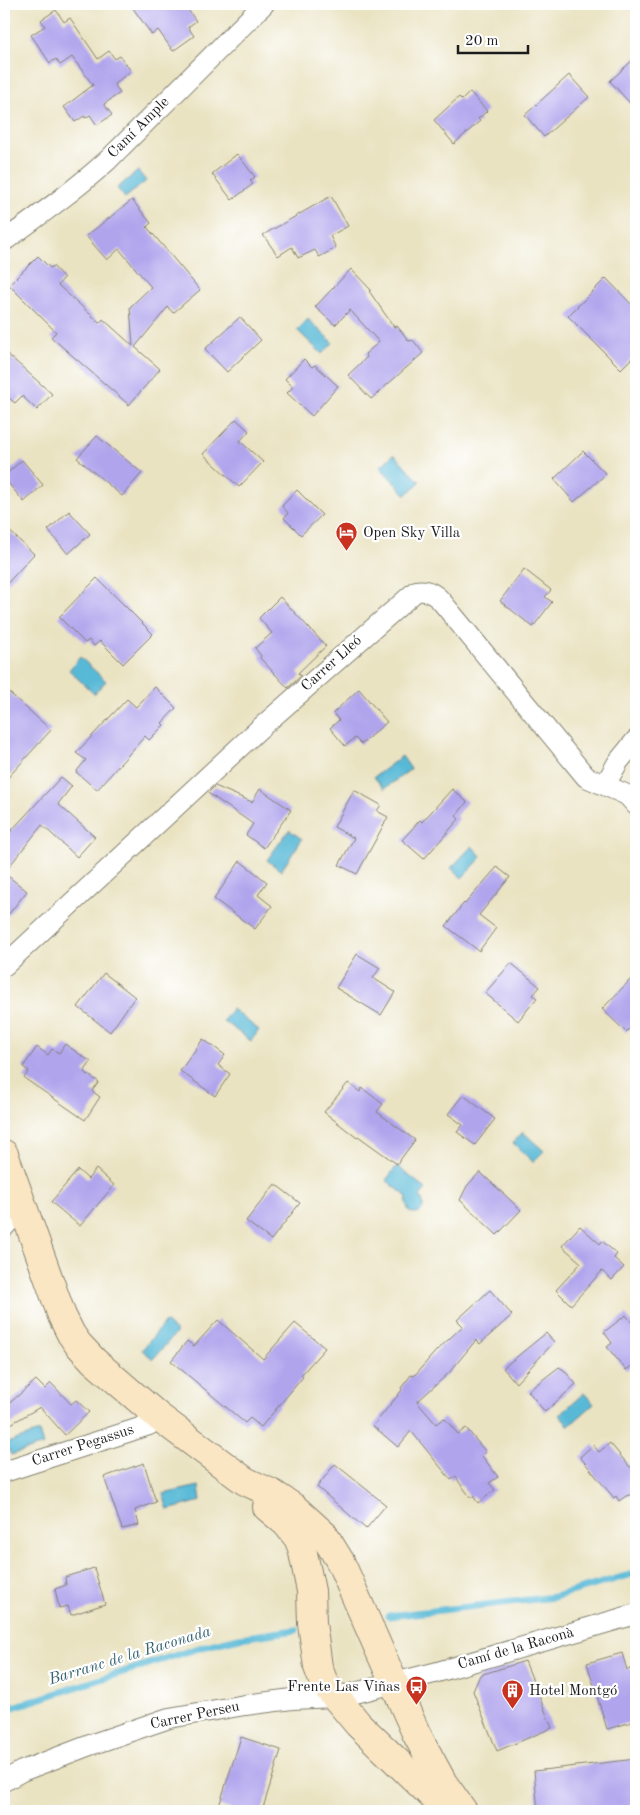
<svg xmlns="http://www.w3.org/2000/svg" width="640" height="1815" font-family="'Old Standard TT',serif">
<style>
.water{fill:#58b9d7;stroke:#3a6a7a}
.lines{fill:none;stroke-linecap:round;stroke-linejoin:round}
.stream{stroke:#58b9d7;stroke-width:7}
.building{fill:#b0a4ed}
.street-casing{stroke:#83806f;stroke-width:22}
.secondary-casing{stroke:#83806f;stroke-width:30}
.street{stroke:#fff;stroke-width:20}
.secondary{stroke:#fbe6c4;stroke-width:28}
.labels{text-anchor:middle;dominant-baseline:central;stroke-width:4.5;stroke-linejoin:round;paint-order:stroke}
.street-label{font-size:15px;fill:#1c1c1c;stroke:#fff}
.poi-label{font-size:15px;fill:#1c1c1c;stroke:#fff;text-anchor:start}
.water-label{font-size:16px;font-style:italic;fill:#376370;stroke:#fff}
</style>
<rect width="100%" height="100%" fill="#fff"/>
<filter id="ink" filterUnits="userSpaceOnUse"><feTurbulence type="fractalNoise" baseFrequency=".02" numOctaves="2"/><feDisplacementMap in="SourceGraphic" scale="10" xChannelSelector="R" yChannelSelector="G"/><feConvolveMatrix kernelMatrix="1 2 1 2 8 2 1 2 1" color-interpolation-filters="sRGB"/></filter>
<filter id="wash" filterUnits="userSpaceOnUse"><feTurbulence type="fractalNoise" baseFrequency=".0096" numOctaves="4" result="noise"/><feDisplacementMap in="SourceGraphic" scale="20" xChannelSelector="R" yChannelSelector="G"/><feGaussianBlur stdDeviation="1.12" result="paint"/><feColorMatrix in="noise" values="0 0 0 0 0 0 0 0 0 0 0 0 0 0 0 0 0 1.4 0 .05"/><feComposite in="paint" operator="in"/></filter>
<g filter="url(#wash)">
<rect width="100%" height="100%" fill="#eae3c2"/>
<g class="water">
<path d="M138 171 146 181 125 198 117 188Z"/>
<path d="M308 319 333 343 322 354 297 330Z"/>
<path d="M394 454 420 482 406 495 380 467Z"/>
<path d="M80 657 106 681 94 694 69 670Z"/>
<path d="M402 756 411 769 384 789 374 777Z"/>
<path d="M289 830 302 839 281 871 267 860Z"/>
<path d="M472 846 482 857 462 878 451 868Z"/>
<path d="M232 1009 259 1030 251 1041 223 1021Z"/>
<path d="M523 1132 544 1151 533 1162 513 1143Z"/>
<path d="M397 1166 426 1189 420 1196C427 1206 422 1216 409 1212L406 1203 407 1197 386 1180Z"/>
<path d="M165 1322 177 1332 153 1359 142 1350Z"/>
<path d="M584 1393 594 1404 569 1426 559 1415Z"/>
<path d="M39 1432 43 1445 11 1455 7 1443Z"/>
<path d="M199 1486 201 1501 168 1510 163 1494Z"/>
</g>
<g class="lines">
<g class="stream">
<path d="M389 1616 554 1597 636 1573"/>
<path d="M4 1710 202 1647 239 1638 296 1630"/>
</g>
</g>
<g id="blocks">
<g class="building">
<path d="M130 4H184L196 21 188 27 194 36 173 51 158 30 152 35Z"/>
<path d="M56 10 64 22 70 18 98 59 109 51 115 59 120 56 131 71 114 84 120 93 104 104 112 115 97 125 90 115 85 118 84 116 75 122 64 107 93 85 72 57 60 65 56 59 50 63 31 35 45 26 41 20Z"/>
<path d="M636 57V110L610 81Z"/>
<path d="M569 75 589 97 544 137 525 115Z"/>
<path d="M470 92 487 111 478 119 480 121 454 144 434 120 459 97 462 100Z"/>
<path d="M237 154 255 177 250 181 253 184 232 200 212 174Z"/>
<path d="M331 196 348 226 330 236 336 248 319 257 315 250 298 258 292 247 278 256 263 235Z"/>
<path d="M132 200 151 223 147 227 200 290 173 313 168 307 135 347 160 369 129 405 51 337 56 332 9 285 38 256 50 268 53 266 64 278 58 285 100 323 103 319 133 346 130 307 151 287 119 249 107 260 86 236Z"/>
<path d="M351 269 371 290 369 291 394 327 397 326 409 341 413 340 423 353 371 399 348 375 367 357 365 354 379 342 350 310 335 325 315 307Z"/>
<path d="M606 278 636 309V354L621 369 568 316Z"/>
<path d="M240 317 261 340 227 372 205 349Z"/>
<path d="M4 351 52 394 37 410 22 396 15 403 4 394Z"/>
<path d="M304 359 312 367 315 365 338 386 312 416 287 393 293 387 285 379Z"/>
<path d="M236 419 249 431 240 441 263 462 239 487 203 454Z"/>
<path d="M97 436 142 473 122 496 77 458Z"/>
<path d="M583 451 606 474 574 502 554 479Z"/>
<path d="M22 460 43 485 24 502 4 478V476Z"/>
<path d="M297 490 322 515 301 535 284 518 288 513 282 506Z"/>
<path d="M69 511 90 534 68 554 48 530Z"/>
<path d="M4 526 34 554 4 587Z"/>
<path d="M524 569 551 590 545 597 552 602 533 627 500 601Z"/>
<path d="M97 578 153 634 123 664 100 641 94 646 89 640 85 643 59 617Z"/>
<path d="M280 597 326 646 298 673 301 676 288 688 260 658 261 656 255 648 272 633 259 618Z"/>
<path d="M155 687 176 708 162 723 164 725 149 740 145 736 97 790 76 772 86 760 76 753 127 699 136 707Z"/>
<path d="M4 688 51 730 4 782Z"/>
<path d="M359 689 387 722 361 744 355 738 345 746 330 728 339 720 333 713Z"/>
<path d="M61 777 72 786 58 804 95 837 77 857 42 825 4 873 27 891 4 920V826L11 831Z"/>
<path d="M215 786 252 802 260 789 291 810 264 848 246 835 253 824 208 793Z"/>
<path d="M452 789 467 802 456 816 459 819 424 859 402 840 420 820 422 822Z"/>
<path d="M354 790 381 805 377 811 388 817 357 874 339 865 354 838 334 827Z"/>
<path d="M240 861 267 882 258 895 272 906 255 929 214 899Z"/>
<path d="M497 867 510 877 479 915 496 928 479 951 446 926 464 903 465 904Z"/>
<path d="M357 954 380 968 373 978 395 992 381 1015 336 988Z"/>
<path d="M511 963 540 987 533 995 537 998 518 1021 485 993Z"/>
<path d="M104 973 135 997 110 1032 78 1007Z"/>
<path d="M636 974V1022L626 1032 602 1009Z"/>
<path d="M203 1039 225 1055 218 1065 230 1074 215 1096 180 1071Z"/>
<path d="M65 1044 91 1062 84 1072 99 1082 92 1091 100 1097 85 1120 24 1078 29 1071 23 1067 37 1047 48 1055 52 1049 59 1053Z"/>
<path d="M348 1083 360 1092 362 1088 383 1104 377 1112 415 1140 397 1164 358 1136 357 1138 324 1112Z"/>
<path d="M463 1095 495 1119 475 1145 457 1132 463 1125 448 1114Z"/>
<path d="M96 1169 114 1185 80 1226 51 1202 78 1170 88 1179Z"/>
<path d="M480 1172 521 1210 497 1235 460 1200 467 1186Z"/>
<path d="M275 1184 300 1203 271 1240 246 1221Z"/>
<path d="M580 1226 600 1244 602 1241 617 1254 614 1258 624 1267 612 1280 602 1271 571 1305 556 1290 581 1263 562 1246Z"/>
<path d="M490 1290 512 1315 480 1344 476 1340 449 1373 417 1402 436 1424 444 1418 458 1434 466 1428 486 1452 482 1456 498 1477 489 1483 495 1490 478 1503 473 1496 471 1498 459 1482 456 1476 451 1480 411 1431 398 1447 373 1426 402 1390 401 1388 411 1375 414 1376 436 1351 463 1326 457 1320Z"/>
<path d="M626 1315 636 1328V1363L626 1370 607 1347 612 1343 604 1332Z"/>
<path d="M218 1320 263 1359 295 1323 325 1348 301 1375 303 1377 261 1427 250 1418 245 1423 171 1361 187 1341 194 1346Z"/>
<path d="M546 1333 554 1342 516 1383 503 1368Z"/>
<path d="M559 1367 564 1370 576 1384 545 1412 528 1391Z"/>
<path d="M36 1380 45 1389 51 1383 71 1404 76 1400 89 1412 65 1435 40 1407 4 1428V1408Z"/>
<path d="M610 1443 629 1466 636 1470V1493L626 1496 619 1501 616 1496 614 1498 580 1457 593 1445 599 1452Z"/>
<path d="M144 1463 156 1502 135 1510 139 1525 122 1529 104 1477Z"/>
<path d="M335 1464 386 1505 366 1529 317 1487Z"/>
<path d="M94 1568 105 1604 71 1615 68 1606 59 1608 55 1589 66 1585 65 1577Z"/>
<path d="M622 1653 627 1670 636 1667V1721L607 1729 587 1663Z"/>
<path d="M525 1661 552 1728 497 1751 473 1691 480 1675Z"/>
<path d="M241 1737 281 1750 262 1811H237L219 1806Z"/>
<path d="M636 1759V1811H538L534 1771Z"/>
</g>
</g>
</g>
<g filter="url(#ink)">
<use href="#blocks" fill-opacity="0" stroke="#83806f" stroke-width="1"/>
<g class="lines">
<defs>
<g id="street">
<path d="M4 241C40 215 75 190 108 160L264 4"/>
<path d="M605 785 618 762 636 740"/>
<path d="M4 966 258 730 416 591C427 589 435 594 442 602L586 777 627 795 636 805"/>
<path d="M4 1227 14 1216 22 1204"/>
<path d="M4 1472 149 1425 159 1417"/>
<path d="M4 1781 22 1771 90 1745 169 1718 245 1705 292 1699 335 1697 351 1694 434 1673 636 1614"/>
</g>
<g id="secondary">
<path d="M4 1154 62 1316 71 1334 78 1344 94 1361 159 1417 245 1481 273 1494 293 1507 324 1535 340 1561 416 1733 443 1783 463 1811"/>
<path d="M267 1507 286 1523 298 1538 302 1548 311 1591 312 1623 318 1667 324 1683 358 1724 448 1811"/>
</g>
</defs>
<use href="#street" class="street-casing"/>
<use href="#secondary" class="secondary-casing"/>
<use href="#street" class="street"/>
<use href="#secondary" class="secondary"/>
</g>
</g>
<defs>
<symbol id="hotel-pin" viewBox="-11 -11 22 30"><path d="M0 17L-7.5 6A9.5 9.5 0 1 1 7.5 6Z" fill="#c8321e" stroke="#fff"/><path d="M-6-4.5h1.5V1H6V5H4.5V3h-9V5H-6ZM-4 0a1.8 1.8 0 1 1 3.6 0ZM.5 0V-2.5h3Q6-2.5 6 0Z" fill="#fff"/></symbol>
<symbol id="bus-pin" viewBox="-11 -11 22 30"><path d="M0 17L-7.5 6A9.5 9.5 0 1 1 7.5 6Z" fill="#c8321e" stroke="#fff"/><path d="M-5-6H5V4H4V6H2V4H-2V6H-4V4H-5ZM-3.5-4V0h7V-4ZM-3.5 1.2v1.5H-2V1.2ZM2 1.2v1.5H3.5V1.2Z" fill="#fff"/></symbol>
<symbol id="building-pin" viewBox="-11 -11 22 30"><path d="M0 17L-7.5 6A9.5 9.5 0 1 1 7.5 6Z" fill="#c8321e" stroke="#fff"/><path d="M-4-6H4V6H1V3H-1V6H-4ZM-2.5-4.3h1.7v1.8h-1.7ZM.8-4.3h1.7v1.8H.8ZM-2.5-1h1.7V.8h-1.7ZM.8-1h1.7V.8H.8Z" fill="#fff"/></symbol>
</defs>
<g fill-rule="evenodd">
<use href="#hotel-pin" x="334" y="520" width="25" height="34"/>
<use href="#bus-pin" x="404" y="1674" width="25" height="34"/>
<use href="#building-pin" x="500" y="1678" width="25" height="34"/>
</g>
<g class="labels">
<g class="street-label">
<text transform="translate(139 128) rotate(-45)">Camí Ample</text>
<text transform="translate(332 664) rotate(-42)">Carrer Lleó</text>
<text transform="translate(83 1446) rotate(-18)">Carrer Pegassus</text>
<text transform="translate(516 1649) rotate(-16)">Camí de la Raconà</text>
<text transform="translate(195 1716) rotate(-12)">Carrer Perseu</text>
</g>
<g class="poi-label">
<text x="363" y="533">Open Sky Villa</text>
<text x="400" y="1687" text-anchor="end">Frente Las Viñas</text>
<text x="529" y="1691">Hotel Montgó</text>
</g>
<g class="water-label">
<text transform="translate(130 1656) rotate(-17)">Barranc de la Raconada</text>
</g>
</g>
<rect width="640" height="1815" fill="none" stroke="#fff" stroke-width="20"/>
<path d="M458 45v8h70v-8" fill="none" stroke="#1c1c1c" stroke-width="2.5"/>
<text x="465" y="45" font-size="15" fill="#1c1c1c" stroke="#ffffff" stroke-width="4" paint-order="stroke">20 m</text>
</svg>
